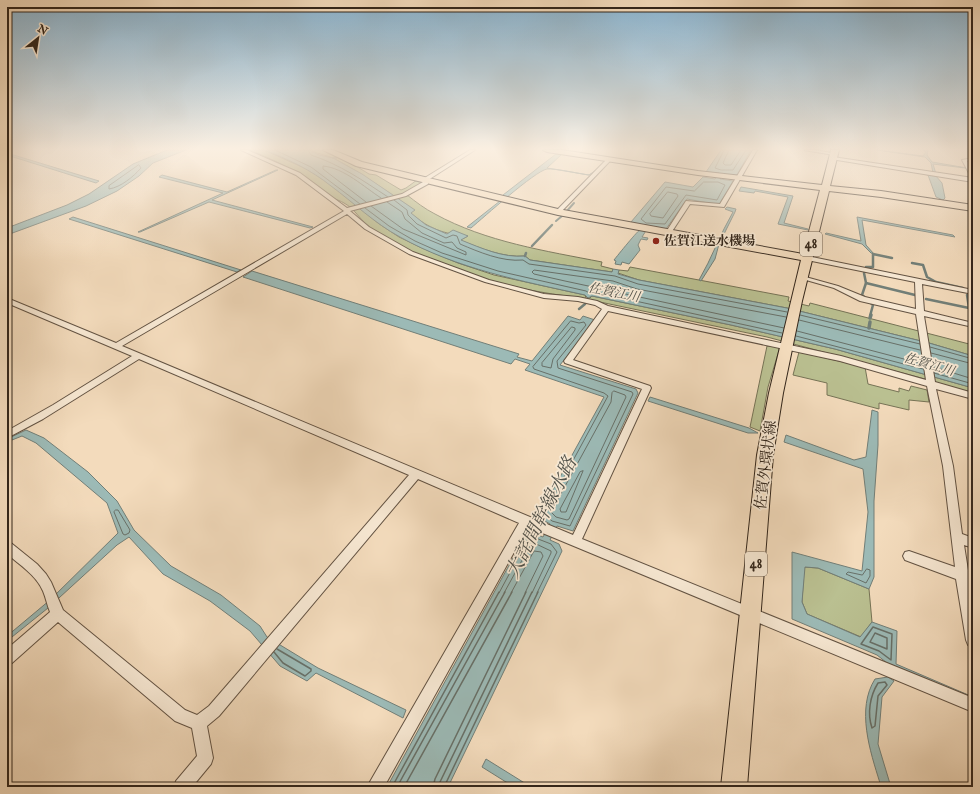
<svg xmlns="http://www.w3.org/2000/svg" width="980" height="794" font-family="'IM FELL English','Noto Serif JP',serif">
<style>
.green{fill:#bac091;stroke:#767356}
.water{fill:#9cbab6;stroke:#727f78}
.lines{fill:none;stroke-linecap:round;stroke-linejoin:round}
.shore-far1{stroke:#687068;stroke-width:1}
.shore{stroke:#687068;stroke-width:1.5}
.stream-far2{stroke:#727f78;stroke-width:2}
.stream-far1{stroke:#727f78;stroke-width:2.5}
.stream{stroke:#727f78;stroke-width:3.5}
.minor-casing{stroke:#635343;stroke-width:2}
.primary-casing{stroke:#33261b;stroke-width:2}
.minor{fill:#f7e8d3;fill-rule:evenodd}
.primary{fill:#f3dbbc;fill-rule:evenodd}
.poi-dot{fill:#8f2418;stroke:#f7e8d3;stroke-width:1.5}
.labels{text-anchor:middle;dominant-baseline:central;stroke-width:3.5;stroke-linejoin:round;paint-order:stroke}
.far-poi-label{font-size:13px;font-weight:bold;fill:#33261b;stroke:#f7e8d3;text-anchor:start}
.far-water-label{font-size:13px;font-style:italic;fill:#52524a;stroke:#f7e8d3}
.shield{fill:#f7e8d3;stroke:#6e6052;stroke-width:1}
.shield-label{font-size:14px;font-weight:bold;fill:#33261b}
.street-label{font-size:15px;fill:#33261b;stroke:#f7e8d3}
.near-water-label{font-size:19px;font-style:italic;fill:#52524a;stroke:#f7e8d3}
</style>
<rect width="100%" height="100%" fill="#f3dbbc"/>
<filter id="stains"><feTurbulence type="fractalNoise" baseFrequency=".005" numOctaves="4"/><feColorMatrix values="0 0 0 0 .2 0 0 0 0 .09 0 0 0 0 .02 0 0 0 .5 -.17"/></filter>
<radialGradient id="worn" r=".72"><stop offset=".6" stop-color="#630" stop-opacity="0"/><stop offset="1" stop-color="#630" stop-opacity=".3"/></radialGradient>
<g class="green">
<path d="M249 150H264L309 170 331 185 378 223 399 237 422 248 458 263 494 275 585 295 586 298H590L592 296 731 325 835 349 973 388V394L925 379 767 337 576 297C516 291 435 269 384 236 377 232 369 228 364 222 357 215 353 208 344 203 341 201 337 200 333 198 322 191 312 182 301 175 285 165 267 157 249 150Z"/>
<path d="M309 150H323L351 163 369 174 376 175 401 190 406 188 417 180 424 182 407 195C416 202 425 209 435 214 486 242 546 251 602 262L601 266 613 269 612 272 530 260 525 256C503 258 480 248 460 240L468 236C443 234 430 229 410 213L414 210C388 192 363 174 335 159 327 155 317 154 309 150Z"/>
<path d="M630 267 789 297 788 301 809 306 810 303 973 345V356L929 343 787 308 639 280 618 273 619 270 628 271Z"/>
<path d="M767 346 780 347 768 387 760 431 750 427Z"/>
<path d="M799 352 865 367 868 384 899 392V388L909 391 911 386 927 390 929 402 909 400V410L879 403V409L827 395V383L793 375Z"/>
<path d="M804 567 818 568 869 589 872 622 861 637 807 614 802 602Z"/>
</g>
<g class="water">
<path d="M167 150H186L153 163 139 176 117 191 86 206 7 235V228L67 205 89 194 133 164Z"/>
<path d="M264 150H309L319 155 333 158 362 174 415 210 411 213 426 225 447 234 453 230 468 236 461 240C481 248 503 258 525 256L530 260 612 272 613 269 619 270 618 274 639 280 787 308 929 343 973 356V388L835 349 731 325 592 296 588 298 585 295C522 281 457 269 400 237 374 223 354 203 331 186 311 170 288 159 264 150Z"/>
<path d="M721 150H751L737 175 724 174 720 179 733 181 719 205 687 199 666 229 649 226 642 237 648 238 647 240 641 239 638 245 640 250 629 264 622 262 621 265 615 264 616 261 614 260C618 255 638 230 641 229L643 225 631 222 665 182 693 187 703 177 715 179 719 173 706 172Z"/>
<path d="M877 150 923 156 926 152 923 150H928L927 155 932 162 973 169 933 164 936 174 935 175 942 183 945 198 943 200 936 197 928 175 921 173H933L931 163 925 157Z"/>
<path d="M7 153 99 181 96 183 7 155Z"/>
<path d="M556 154 561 155 547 168 589 175 595 171 589 175C580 174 555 168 547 169 535 171 483 218 471 228L467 227 505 197 503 195Z"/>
<path d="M276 170H278L212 200 313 227 310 228 209 202 140 232H138L223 193 159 177 162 175 227 192Z"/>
<path d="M741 187 793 196 784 223 808 229V230L778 224 788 197 755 191 754 193 739 191Z"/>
<path d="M727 207 736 209 735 212 719 244 715 259 701 281 699 280C712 258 720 234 733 212L725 209Z"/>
<path d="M73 217 241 270 237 272 69 219Z"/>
<path d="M857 217 953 235 955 237 862 220 866 245 874 254 871 253 862 244 825 234 826 233 861 241Z"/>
<path d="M252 271 519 354 517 357 532 361 568 316 580 320 583 316 595 320 560 365 636 389 638 393 573 531 557 526 550 540 559 544 562 551 448 787H387L524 538 533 533 543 537 550 524 538 517 604 397 525 370 530 364 515 359 511 364 243 277Z"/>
<path d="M650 397 749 428 758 433H748L648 401Z"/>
<path d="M872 410 878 412V445L874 501V577L869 589 818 568 805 567 802 602 807 614 860 637 872 622 897 631 896 664 973 697V702L887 663 877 655 792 619V552L862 571 868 512 863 469 784 442 786 435 854 460 866 457Z"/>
<path d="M26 430 44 438 88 472 117 501 134 530 171 566 221 595 260 626 267 637 318 668 406 710 403 718 316 673 307 681 280 666 250 631 210 601 163 574 129 537 117 545 48 608 7 641V636L50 600 118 533 107 503 36 443 22 436 7 442V439Z"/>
<path d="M888 677 894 681 882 697 878 744 891 787H879L880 783C870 751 856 709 875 679Z"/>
<path d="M486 759 531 787H514L482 767Z"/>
</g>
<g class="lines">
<g class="shore-far1">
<path d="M275 150 311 167 360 204"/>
<path d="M308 150 311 155C341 165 362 180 388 197"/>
<path d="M724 150 715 168 721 170H733L746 150"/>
<path d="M729 150 723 163 725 165H731L741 150"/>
<path d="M139 165 141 168C133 177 121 187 109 189V186Z"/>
<path d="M704 182H718L725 185 717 200 686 195 665 224 646 223 641 219 666 187 694 191Z"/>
<path d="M668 192 677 194 678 196 663 218 651 216 650 214Z"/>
<path d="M394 200 407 210 408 215 417 224 446 238 453 235 457 236 460 244C479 252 502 262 523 260L529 264 615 276 638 284 787 312"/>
<path d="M366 202 323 169V166C344 168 364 187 381 198"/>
<path d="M371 206 403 229 466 255V252L457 248 452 242 444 243 422 233 405 219 402 212 387 202"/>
<path d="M365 208 389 226 415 241 442 253 498 271 586 291 589 293 594 292 782 333"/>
<path d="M800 315 920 344"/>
<path d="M799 320 920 350"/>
<path d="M571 321 579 323 584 322 586 325 557 361 558 368 632 392 633 394 570 526 552 521 544 514 608 396 604 393 534 369 533 367Z"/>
<path d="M572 327 575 328V330L553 359 551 368 542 366V363Z"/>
<path d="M784 328 565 281 534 274 532 272 534 270 613 281 637 289 786 317"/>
<path d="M797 331 923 364"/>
<path d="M796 336 923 369"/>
<path d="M930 347 973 359"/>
<path d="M931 353 973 364"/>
<path d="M934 367 973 379"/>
<path d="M934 373 973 384"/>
<path d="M614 391 625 395 626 397 569 519 567 520 556 517 551 512 611 402 612 393Z"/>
<path d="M583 471 566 512H561L560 509 580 472Z"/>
<path d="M116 510H118L130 530 129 533 125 535 123 534 114 512Z"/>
<path d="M867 569 870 570V576L866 583 846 574 848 572 862 575Z"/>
<path d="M499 593 527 541 533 537 551 544 557 552 537 593"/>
<path d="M504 593 531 544 534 543 551 551V553L532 593"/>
<path d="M511 593 534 551 541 552 543 556 525 593"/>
</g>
<g class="shore">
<path d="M873 627 892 634 891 660 879 651 861 644Z"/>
<path d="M875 633 887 638V649L870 642Z"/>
<path d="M274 652 283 663 305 676 311 671V669L277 649"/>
<path d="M885 682 887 685 878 696 875 726 872 728C867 713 870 696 878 683Z"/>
<path d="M392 787 499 592"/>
<path d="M397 787 505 592"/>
<path d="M404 787 512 592"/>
<path d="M433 787 435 779 526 592"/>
<path d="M439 787 440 782 532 592"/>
<path d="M444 787 538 592"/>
</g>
<g class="stream-far2">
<path d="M333 158H336"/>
<path d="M566 212 574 203"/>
<path d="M556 221 562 216"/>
</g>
<g class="stream-far1">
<path d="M532 246 552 225"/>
<path d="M525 256 526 253"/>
<path d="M912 263 923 265 927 277 936 282 963 288"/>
<path d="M866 267H873V254L892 258"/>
<path d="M864 273 866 283 862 295 873 305 870 316"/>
<path d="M866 283 915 295"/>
<path d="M926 299 969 308 967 295"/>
<path d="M579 309 585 304"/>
</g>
<g class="stream">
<path d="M870 318 871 315"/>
<path d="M869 328 870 322"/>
</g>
<defs>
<g id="minor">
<path d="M241 150H247L300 173 347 208 402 194 423 182V179L470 150H475L428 180V184L406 196 350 211 369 227 413 252 489 280 544 294 578 297 597 301 608 306 841 356 926 380 916 314 860 301 834 288 799 278 802 276 838 286 865 297 916 309 915 282 807 260 804 258 807 256 973 290V294L922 284 924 311 973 323V327L924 316 935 382 973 393V399L936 389 953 466 962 534 973 538V548L964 545 973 602V647L968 645 966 640 956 579 905 560 903 556 905 552 909 551 955 567 943 466 927 386 840 361 608 311 573 360 650 386 651 388 582 539 973 698V712L528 527 384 787H367L519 523 418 479 219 716 207 726 213 758 211 764 192 787H174L176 781 197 756 192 728 175 721 58 622 12 663 7 665V649L50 612C47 605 46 598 43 591 36 575 20 565 7 554V542L11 543 37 564 46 574 51 582 63 610 185 710 197 715 209 706 409 475 139 359 43 419 7 438V431L53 405 132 356 7 303V298L116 343 344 211 296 175ZM347 214 365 229 409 254 485 282 544 298 578 301 595 305 602 309 564 361 565 363 642 389 573 535 122 346Z"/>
<path d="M753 150H757L724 207 690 204 671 233H667L666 232 686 201 720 204Z"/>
<path d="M804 150H816L836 154 834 155Z"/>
<path d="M833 157 973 178 971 177 962 160 973 158V160L967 161 973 172V182L831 159Z"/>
<path d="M607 159 611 160 560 213H556V211Z"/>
</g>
<path id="primary" d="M323 150H333L362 162 558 209 803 254 820 190 698 175 547 152 543 150H562L698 171 822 185 831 150H839L830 186 881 191 973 205V211L881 197 829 191 802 301 783 393 773 455 747 787H721L757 455 769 393 801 260 558 215 356 166Z"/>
</defs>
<use href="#minor" class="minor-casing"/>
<use href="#primary" class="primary-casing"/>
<use href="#minor" class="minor"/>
<use href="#primary" class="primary"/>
</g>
<linearGradient id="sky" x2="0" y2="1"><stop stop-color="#89b6d4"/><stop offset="0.57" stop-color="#faefe1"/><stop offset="1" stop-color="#faefe1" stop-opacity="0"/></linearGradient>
<rect width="980" height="261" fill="url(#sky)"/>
<circle class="poi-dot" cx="656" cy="241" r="4"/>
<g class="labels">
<g class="far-poi-label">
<text x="664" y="241">佐賀江送水機場</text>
</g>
<g class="far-water-label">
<text transform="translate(614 293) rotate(11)">佐賀江川</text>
<text transform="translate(929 365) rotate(16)">佐賀江川</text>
</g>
<g class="shield">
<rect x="800" y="232" width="22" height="24" rx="3"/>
<rect x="745" y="552" width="22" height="24" rx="3"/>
</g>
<g class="shield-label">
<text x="811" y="244">48</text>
<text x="756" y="564">48</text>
</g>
<g class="street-label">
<text transform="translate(766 465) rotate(-83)">佐賀外環状線</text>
</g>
<g class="near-water-label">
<text transform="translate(542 518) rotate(-63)">大詫間幹線水路</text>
</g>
</g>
<rect width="980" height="794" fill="none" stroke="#f3dbbc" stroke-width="24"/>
<rect x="8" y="8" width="964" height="778" fill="none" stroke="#33261b" stroke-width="2"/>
<rect x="12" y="12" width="956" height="770" fill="none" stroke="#33261b"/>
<g transform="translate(38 38) rotate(30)" stroke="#f7e8d3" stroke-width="3" paint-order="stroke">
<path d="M0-3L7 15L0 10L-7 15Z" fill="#33261b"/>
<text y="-6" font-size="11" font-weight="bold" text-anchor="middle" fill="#33261b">N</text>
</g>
<rect width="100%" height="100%" filter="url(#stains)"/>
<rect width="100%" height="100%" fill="url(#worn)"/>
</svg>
